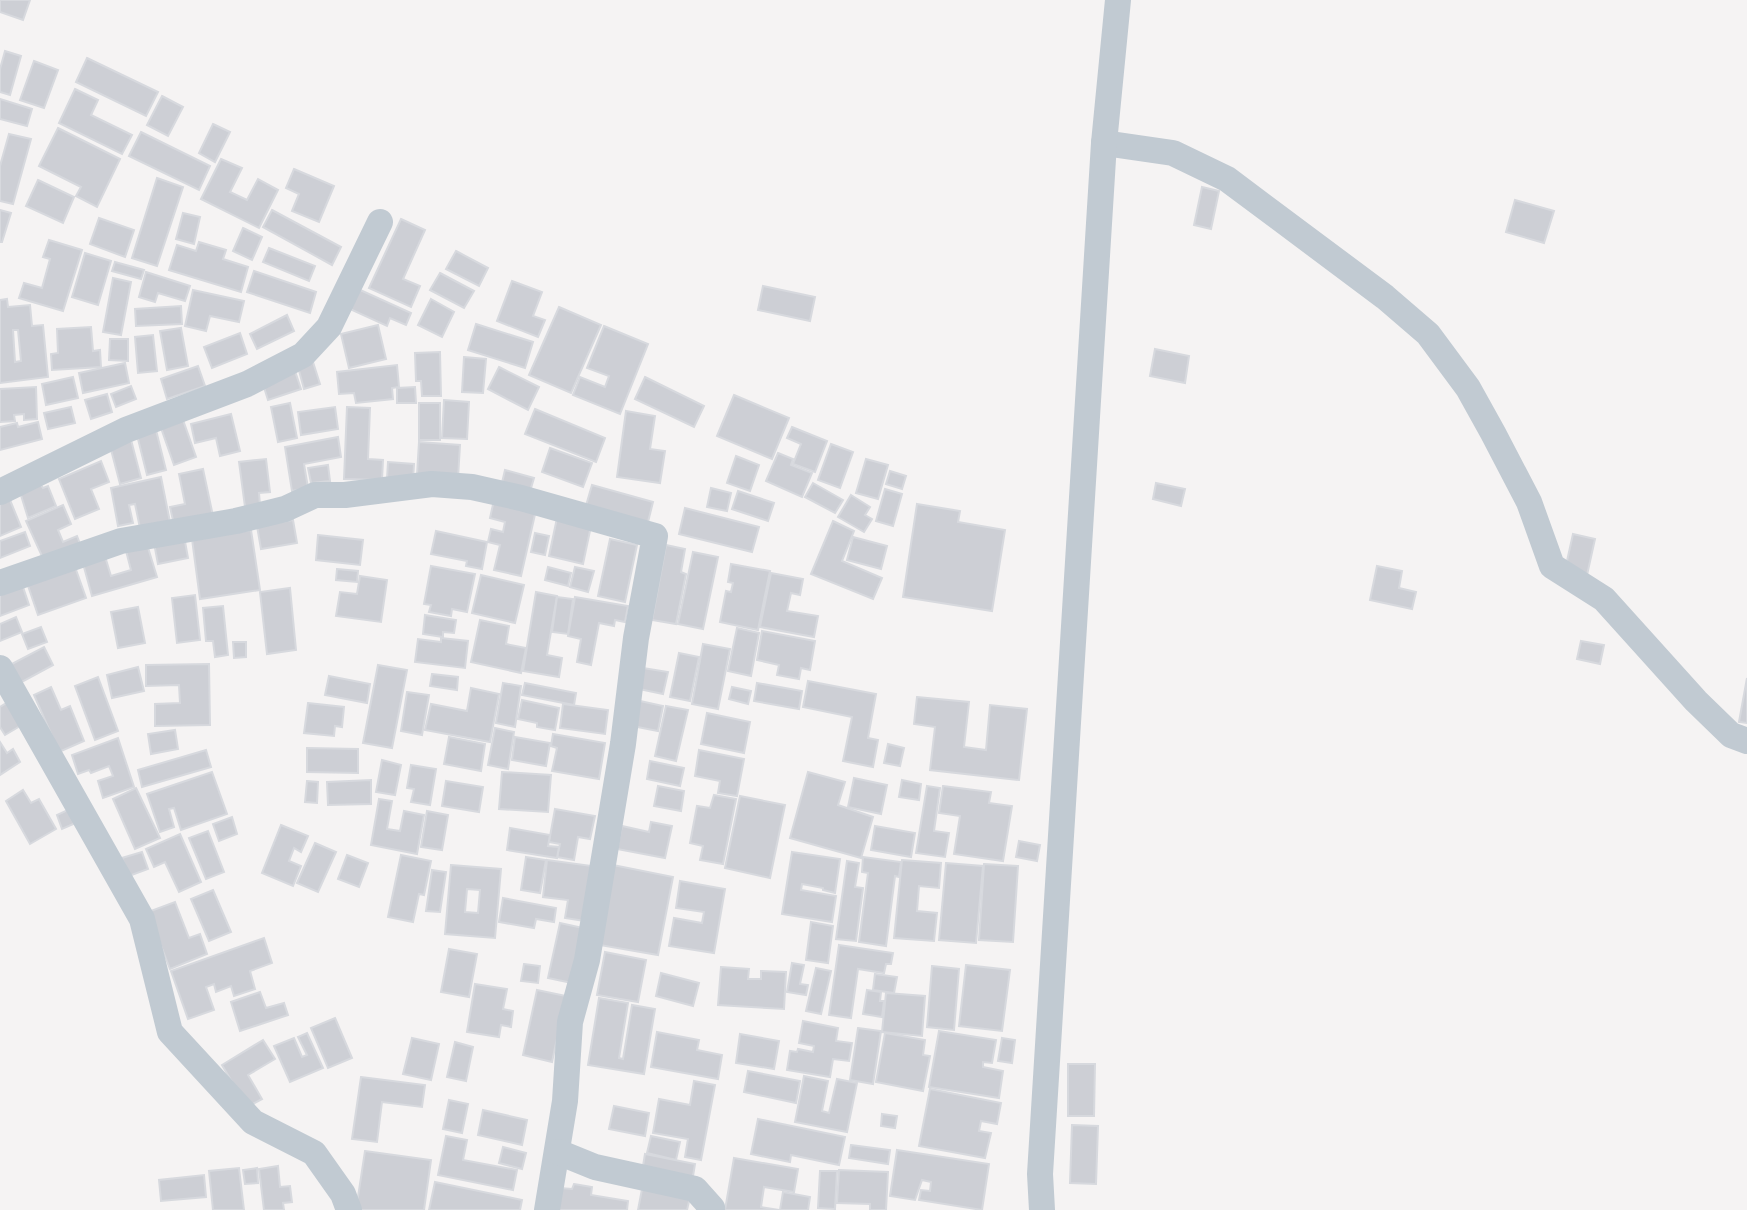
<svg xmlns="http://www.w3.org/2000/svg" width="1747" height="1210" font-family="Manrope,sans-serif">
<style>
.building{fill:#cdcfd5;stroke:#d7d9de;stroke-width:2;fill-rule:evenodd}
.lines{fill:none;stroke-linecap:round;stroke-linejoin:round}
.minor{stroke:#c1cad2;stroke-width:26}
</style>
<rect width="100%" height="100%" fill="#f5f3f3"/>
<g class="building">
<path d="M0 0H30L23 20 0 12Z"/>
<path d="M5 51 21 56 10 95 0 92V69Z"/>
<path d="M87 58 158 92 146 116 76 82Z"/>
<path d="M34 61 58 70 44 108 20 100Z"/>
<path d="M75 89 98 100 91 115 132 135 122 154 59 123Z"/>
<path d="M162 96 183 107 168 136 147 125Z"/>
<path d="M0 99 32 109 27 126 0 119Z"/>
<path d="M213 124 230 132 215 162 199 153Z"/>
<path d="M58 128 120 159 97 207 76 196 81 187 39 166Z"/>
<path d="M141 132 210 166 199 190 129 156Z"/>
<path d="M9 134 31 139 13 204 0 201V166Z"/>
<path d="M221 159 242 168 230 192 247 200 258 179 278 190 259 228 201 199Z"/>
<path d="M294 169 334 186 319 222 292 211 299 194 286 188Z"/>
<path d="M157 178 183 187 157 266 132 258Z"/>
<path d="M38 180 74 197 63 223 26 206Z"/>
<path d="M1202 187 1219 191 1211 229 1194 225Z"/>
<path d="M1515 200 1554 211 1544 243 1506 232Z"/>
<path d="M0 210 11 213 2 242H0Z"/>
<path d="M272 210 341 247 332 265 263 227Z"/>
<path d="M183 213 200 217 194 244 176 239Z"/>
<path d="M99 218 134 230 125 257 90 244Z"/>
<path d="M401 219 425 230 403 279 420 286 411 307 369 288Z"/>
<path d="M243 228 262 237 252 260 233 251Z"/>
<path d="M49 240 82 250 63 311 19 298 24 283 42 288 50 259 43 257Z"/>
<path d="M199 242 226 250 223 259 248 267 241 292 169 270 177 245 196 251Z"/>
<path d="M269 248 315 266 309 281 263 262Z"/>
<path d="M456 251 488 268 479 286 446 269Z"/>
<path d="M85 253 111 261 98 305 72 297Z"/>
<path d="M115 262 144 270 141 279 112 271Z"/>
<path d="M254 271 316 292 310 313 247 292Z"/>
<path d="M146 272 190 286 185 301 158 293 155 302 139 297Z"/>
<path d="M440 273 474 291 464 308 430 290Z"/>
<path d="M113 278 131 282 121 335 103 332Z"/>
<path d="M512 281 542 292 533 316 545 320 538 337 497 321Z"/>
<path d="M763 286 815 297 810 321 758 310Z"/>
<path d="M358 289 411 313 406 325 390 318 387 326 350 309Z"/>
<path d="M193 290 244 301 239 322 210 316 206 331 185 326Z"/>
<path d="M7 299 8 307 30 305 32 326 43 325 48 377 0 383V300ZM13 330H18L21 361 15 362Z"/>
<path d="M431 299 454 312 442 337 418 325Z"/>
<path d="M181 306 182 324 136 326 135 309Z"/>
<path d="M559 307 601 325 571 393 529 375Z"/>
<path d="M287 315 294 331 257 349 250 334Z"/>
<path d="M476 324 533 342 525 368 468 350Z"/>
<path d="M378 325 386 359 349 368 341 334Z"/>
<path d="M604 326 648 344 620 414 573 395 580 377 605 387 609 376 587 368Z"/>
<path d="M91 327 93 351 100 350 101 367 52 370 51 354 58 353 57 329Z"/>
<path d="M181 328 188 366 167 370 160 331Z"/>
<path d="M240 333 247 354 212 368 204 347Z"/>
<path d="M153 335 157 371 138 373 135 337Z"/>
<path d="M110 339H128V361L109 360Z"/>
<path d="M1155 349 1189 356 1185 383 1150 376Z"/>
<path d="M440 352 441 396H422L421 381H416L415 353Z"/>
<path d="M464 357 486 359 483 393 462 392Z"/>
<path d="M313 362 320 384 304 389 298 367Z"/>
<path d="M125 363 129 383 83 393 79 373Z"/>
<path d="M397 365 399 387 392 388 393 399 356 403 354 393 339 394 337 372Z"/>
<path d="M198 366 205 386 167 399 161 379Z"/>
<path d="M499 367 539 387 528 410 488 389Z"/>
<path d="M295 371 301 389 268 400 262 381Z"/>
<path d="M73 377 78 398 46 405 42 384Z"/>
<path d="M645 377 704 406 694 427 635 399Z"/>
<path d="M131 386 136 399 116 407 111 394Z"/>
<path d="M36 387 37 419 24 420V414L14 415 15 421 0 422V389Z"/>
<path d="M415 387 416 403H397V388Z"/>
<path d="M107 394 112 412 91 419 85 400Z"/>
<path d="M734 395 789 418 772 459 717 436Z"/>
<path d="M444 400 469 402 467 439 442 438Z"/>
<path d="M290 403 297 438 278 442 271 407Z"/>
<rect x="419" y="403" width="21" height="37"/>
<path d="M71 407 75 423 48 429 44 413Z"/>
<path d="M335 407 338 429 301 435 298 412Z"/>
<path d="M347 407 370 408 368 459 383 460 382 480 344 479Z"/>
<path d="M535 409 605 438 596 462 525 434Z"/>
<path d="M626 411 655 416 650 449 665 451 660 483 617 477Z"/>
<path d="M231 414 240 451 220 456 216 438 195 443 191 424Z"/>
<path d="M182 417 196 457 174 465 160 425Z"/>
<path d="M38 422 42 439 0 450V427L17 423 18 427Z"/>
<path d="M155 426 166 470 147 475 136 431Z"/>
<path d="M792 427 827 441 815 472 793 464 801 444 787 438Z"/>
<path d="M130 436 141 478 120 484 109 442Z"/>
<path d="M338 437 341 457 304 464 308 488 292 491 285 447Z"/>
<path d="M419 442 460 445 458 478 417 475Z"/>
<path d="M831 444 853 452 840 488 818 480Z"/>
<path d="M550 448 592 463 583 487 542 472Z"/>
<path d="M778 453 793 459 791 465 812 473 802 497 766 481Z"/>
<path d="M736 456 759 465 750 491 727 483Z"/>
<path d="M266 459 270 492 259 493 260 505 245 507 239 462Z"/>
<path d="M866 459 888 465 878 499 856 493Z"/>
<path d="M101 461 109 482 91 489 99 509 75 519 59 479Z"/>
<path d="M388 462 414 464 413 481 387 479Z"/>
<path d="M328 465 330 481 311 483 308 468Z"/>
<path d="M203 469 213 516 174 525 170 507 185 504 179 474Z"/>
<path d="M505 470 534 478 529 495 501 487Z"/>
<path d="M890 471 906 476 902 489 886 484Z"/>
<path d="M161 477 170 522 140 528 135 504 129 505 133 523 118 526 111 488Z"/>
<path d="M38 481 43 488 48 486 56 506 28 518 20 492Z"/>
<path d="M813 483 843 500 835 513 805 497Z"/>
<path d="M1156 483 1185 489 1181 506 1153 499Z"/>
<path d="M592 485 653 502 647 526 585 509Z"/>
<path d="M711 488 731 493 727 511 707 507Z"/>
<path d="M885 489 902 494 893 526 876 521Z"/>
<path d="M738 491 774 503 768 521 732 509Z"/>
<path d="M851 495 870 507 865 515 872 519 864 532 838 517Z"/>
<path d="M10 500 21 527 0 536V504Z"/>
<path d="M494 500 536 510 521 576 494 570 500 545 488 542 491 529 503 532 505 522 490 518Z"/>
<path d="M917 504 960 511 958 522 1005 530 992 611 903 597Z"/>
<path d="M63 505 71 524 58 530 63 542 77 536 82 549 46 565 26 521Z"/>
<path d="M685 508 759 527 752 552 679 534Z"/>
<path d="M557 518 591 526 583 564 549 556Z"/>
<path d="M293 520 297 543 261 549 257 526Z"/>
<path d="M833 521 854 531 842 561 882 578 873 599 811 574Z"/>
<path d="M251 530 260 590 200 599 192 539Z"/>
<path d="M436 531 487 542 482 569 466 566 467 561 431 554Z"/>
<path d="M25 532 30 546 0 558V541Z"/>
<path d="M535 533 549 536 545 555 531 552Z"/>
<path d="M1573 534 1595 539 1587 575 1565 570Z"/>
<path d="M318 535 363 540 360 565 316 560Z"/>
<path d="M184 536 188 558 158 564 154 543Z"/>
<path d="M853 537 887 546 881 569 847 560Z"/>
<path d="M610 539 637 545 625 602 598 596Z"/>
<path d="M146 541 157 577 92 596 82 560 104 553 111 576 131 570 125 547Z"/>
<path d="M666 545 685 549 681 572 686 574 676 624 652 620Z"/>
<path d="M693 552 718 557 703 629 678 624Z"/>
<path d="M74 564 86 598 38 615 26 580Z"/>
<path d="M731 564 770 571 758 630 720 622 726 591 731 592 733 583 728 582Z"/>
<path d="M431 566 475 574 467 612 452 609 451 616 429 612 431 605 424 604Z"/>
<path d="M1377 566 1402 571 1399 588 1416 592 1412 609 1370 600Z"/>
<path d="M548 567 571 573 568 586 545 580Z"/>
<path d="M575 567 594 571 588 592 570 587Z"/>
<path d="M337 569 358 571 357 582 336 580Z"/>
<path d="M771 573 803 579 800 595 791 593 787 611 818 616 814 637 760 627Z"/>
<path d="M481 575 524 585 515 623 472 613Z"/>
<path d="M360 576 387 580 381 622 336 616 340 592 357 594Z"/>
<path d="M21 581 29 605 0 616V589Z"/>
<path d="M290 588 296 650 267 654 260 592Z"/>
<path d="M536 592 557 596 547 655 562 658 559 677 523 671Z"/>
<path d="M195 595 200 640 177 643 172 598Z"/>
<path d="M557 597 573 599 568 634 552 632Z"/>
<path d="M575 597 628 606 625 622 615 620 614 626 599 623 591 665 577 662 581 639 568 636Z"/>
<path d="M223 606 228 655 215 657 213 641H206L203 608Z"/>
<path d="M138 607 145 643 118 648 111 612Z"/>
<path d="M425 615 456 620 454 633 443 632V637L423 634Z"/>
<path d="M16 617 22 632 0 641V624Z"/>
<path d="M480 620 509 626 506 644 526 648 521 673 471 662Z"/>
<path d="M41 627 47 642 28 649 22 634Z"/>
<path d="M737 628 759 633 751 676 728 671Z"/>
<path d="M762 631 815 641 810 670 801 668 799 679 777 675 779 665 757 660Z"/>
<path d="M441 638 468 641 465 668 415 662 418 639 441 642Z"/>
<path d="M1581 641 1604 645 1600 664 1577 659Z"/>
<path d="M233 642H246V657L234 658Z"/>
<path d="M703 644 730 649 718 709 692 704Z"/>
<path d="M44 647 53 665 20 683 10 665Z"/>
<path d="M679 653 699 657 690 701 670 697Z"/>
<path d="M209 664 210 725 155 726V704L180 703 179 685 146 686V665Z"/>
<path d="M378 665 407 670 392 748 363 743Z"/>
<path d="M138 667 144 691 112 698 107 675Z"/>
<path d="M643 668 668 672 663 694 639 689Z"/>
<path d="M432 674 458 677 457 690 430 686Z"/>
<path d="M329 676 370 684 367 703 325 695Z"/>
<path d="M98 677 118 731 95 740 75 686Z"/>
<path d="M1747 678V723L1739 722Z"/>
<path d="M808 681 876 694 868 738 878 740 873 767 843 761 852 717 803 707Z"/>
<path d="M503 683 521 686 515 727 496 723Z"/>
<path d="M525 683 576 693 574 705 522 695Z"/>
<path d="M757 683 802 691 799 709 754 701Z"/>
<path d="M51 687 61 710 70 706 84 741 59 752 34 695Z"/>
<path d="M732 687 751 691 748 704 729 699Z"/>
<path d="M471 688 499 694 490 742 425 730 431 704 467 711Z"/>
<path d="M407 692 429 695 422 735 401 731Z"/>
<path d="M917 697 969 702 964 747 986 750 990 705 1027 709 1019 780 930 770 935 727 914 724Z"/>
<path d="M13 699 27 722 5 735 0 727V707Z"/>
<path d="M631 699 663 706 658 731 627 725Z"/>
<path d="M522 700 559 708 555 730 537 727V723L518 719Z"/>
<path d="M308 703 344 707 342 727 335 726 334 736 304 733Z"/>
<path d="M563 704 608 710 605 734 560 728Z"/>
<path d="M666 706 688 710 676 761 655 756Z"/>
<path d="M707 713 750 722 744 753 701 744Z"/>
<path d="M495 728 514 732 508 769 488 765Z"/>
<path d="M175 730 178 749 151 754 148 734Z"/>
<path d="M553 734 605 743 599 779 552 771 557 748 551 746Z"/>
<path d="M449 737 485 744 481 771 444 764Z"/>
<path d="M515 737 550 743 546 766 512 760Z"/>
<path d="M118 738 134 787 103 798 98 781 113 776 109 766 91 773 89 770 78 774 72 755Z"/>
<path d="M0 742 7 753 13 749 20 762 0 775Z"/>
<path d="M888 744 904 748 900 766 884 763Z"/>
<path d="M307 748 358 749V773L307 772Z"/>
<path d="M206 750 211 767 142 787 138 770Z"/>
<path d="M699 750 744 759 737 796 718 793 720 781 695 776Z"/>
<path d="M382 760 401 765 395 795 376 792Z"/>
<path d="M650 761 684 768 680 786 647 779Z"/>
<path d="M411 765 436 769 430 805 411 802 414 789 407 788Z"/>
<path d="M212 772 227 814 181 830 174 808 169 809 174 827 160 832 147 794Z"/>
<path d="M502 772 551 775 548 812 499 809Z"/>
<path d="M808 772 845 782 838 805 873 817 861 858 790 838Z"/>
<path d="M854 778 887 785 881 814 848 807Z"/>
<path d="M371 780V804L328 805 327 782Z"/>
<path d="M902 780 921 784 919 800 899 797Z"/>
<path d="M307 781 318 782 317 803 305 802Z"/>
<path d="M446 781 483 787 479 812 442 806Z"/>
<path d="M658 786 684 791 681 811 654 806Z"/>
<path d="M927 786 940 788 934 831 949 833 945 857 916 853Z"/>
<path d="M943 786 991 792 989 803 1012 806 1003 861 954 854 960 816 939 813Z"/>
<path d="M136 788 160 838 135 849 113 799Z"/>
<path d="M23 790 31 803 39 799 56 829 30 844 6 801Z"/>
<path d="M714 795 736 799 723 864 700 860 703 846 690 843 697 806 710 808Z"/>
<path d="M740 796 785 805 770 878 725 868Z"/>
<path d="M379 799 392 801 387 829 400 831 404 811 424 815 417 854 371 845Z"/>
<path d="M72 808 78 822 62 829 57 815Z"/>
<path d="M555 809 595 816 590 839 578 837 574 860 557 857 560 844 549 842Z"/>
<path d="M427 811 448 815 442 850 421 847Z"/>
<path d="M232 817 237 834 219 841 213 824Z"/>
<path d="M651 822 672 826 665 858 617 849 622 826 649 832Z"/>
<path d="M281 825 308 836 301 852 294 848 289 861 301 866 293 886 262 873Z"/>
<path d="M875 826 915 833 911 857 871 850Z"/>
<path d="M510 828 550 835 548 846 559 847 557 858 507 850Z"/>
<path d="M208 831 224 872 206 879 189 838Z"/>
<path d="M180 834 201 882 179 892 165 862 154 867 146 849Z"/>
<path d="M1019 841 1040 845 1037 861 1016 857Z"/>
<path d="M315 843 336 852 318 892 297 883Z"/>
<path d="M142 852 148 869 129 876 122 858Z"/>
<path d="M792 852 840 859 835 893 823 890V888L802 884 801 890 836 896 832 922 782 914Z"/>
<path d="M347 855 368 863 359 887 338 879Z"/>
<path d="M401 855 431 861 424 895 419 894 413 922 388 917Z"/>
<path d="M526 857 546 860 540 893 521 890Z"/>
<path d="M863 857 901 862 899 877 895 876 886 946 859 942 868 873 862 872Z"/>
<path d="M547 860 592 866 585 921 565 918 568 900 543 897Z"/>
<path d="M902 860 941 863 939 888 919 886 917 911 937 913 934 941 894 938Z"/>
<path d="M847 861 859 863 855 887 863 888 856 941 836 939Z"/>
<path d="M946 863 983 866 976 943 939 940Z"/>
<path d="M608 864 673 877 658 955 594 944Z"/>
<path d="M984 864 1018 866 1013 942 979 940Z"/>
<path d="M451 865 501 869 495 938 445 934ZM467 889 480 890 478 913 465 912Z"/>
<path d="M432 870 446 872 440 912 426 911Z"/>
<path d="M680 881 725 889 714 953 669 946 674 918 702 923 704 912 676 908Z"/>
<path d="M213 890 231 932 209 941 191 899Z"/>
<path d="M503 898 556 908 554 922 536 919 534 928 499 922Z"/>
<path d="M175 902 189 938 200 934 207 954 170 969 148 912Z"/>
<path d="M811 922 833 926 828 963 806 960Z"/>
<path d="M560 923 583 928 572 983 548 978Z"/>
<path d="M264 938 272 963 250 971 255 989 234 996 231 986 216 992 214 984 206 987 214 1010 188 1019 171 971Z"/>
<path d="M839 945 893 953 891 964H886L884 973 858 969 851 1018 829 1015Z"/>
<path d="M449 949 477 954 469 997 441 992Z"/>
<path d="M605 952 646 960 638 1002 597 995Z"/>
<path d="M792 963 804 965 800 984 808 985 806 995 787 992Z"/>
<path d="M524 964 540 966 538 983 521 981Z"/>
<path d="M966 965 1010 970 1002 1031 959 1026Z"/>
<path d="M932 966 959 969 954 1030 927 1027Z"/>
<path d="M721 967 749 969 748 979H761V971L786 972 784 1009 718 1005Z"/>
<path d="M816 968 831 971 821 1014 806 1011Z"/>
<path d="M661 973 699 983 693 1006 656 996Z"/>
<path d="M875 974 897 977 894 993 873 990Z"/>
<path d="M475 984 507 989 503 1009 513 1011 511 1027 501 1025 499 1037 467 1032Z"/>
<path d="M537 990 566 996 552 1062 523 1055Z"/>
<path d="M867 990 881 992 880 1001H884L882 1017 863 1014Z"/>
<path d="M260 992 266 1008 284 1003 288 1015 240 1031 231 1002Z"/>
<path d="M886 993 925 996 922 1036 882 1032Z"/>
<path d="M599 998 628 1003 619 1058 623 1059 632 1005 655 1009 644 1074 588 1065Z"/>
<path d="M335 1018 352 1058 328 1068 311 1028Z"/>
<path d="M803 1021 838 1028 836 1041 852 1043 849 1061 833 1059 830 1077 787 1070 790 1051 797 1052 798 1049 813 1052 814 1046 799 1043Z"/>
<path d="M858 1028 881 1031 873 1084 850 1080Z"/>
<path d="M939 1031 996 1040 992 1063 983 1062V1067L1003 1071 999 1098 929 1087Z"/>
<path d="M657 1032 699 1040 697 1050 722 1055 718 1079 651 1067Z"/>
<path d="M307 1033 323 1068 290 1082 274 1046 294 1038 302 1057 307 1055 298 1037Z"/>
<path d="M885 1033 925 1040 923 1055 930 1056 923 1091 876 1082Z"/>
<path d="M740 1034 779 1041 774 1069 736 1063Z"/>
<path d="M412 1038 439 1044 431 1080 403 1074Z"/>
<path d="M1002 1038 1015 1040 1012 1063 998 1061Z"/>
<path d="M263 1040 275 1059 248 1075 262 1099 247 1107 222 1065Z"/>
<path d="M455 1042 473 1047 466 1081 447 1077Z"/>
<path d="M1068 1064H1095L1094 1116H1068Z"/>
<path d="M748 1071 800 1081 796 1103 744 1092Z"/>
<path d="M804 1076 828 1081 822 1111 829 1113 837 1079 857 1083 847 1132 795 1122Z"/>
<path d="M361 1077 425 1085 422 1107 382 1102 377 1142 352 1139Z"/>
<path d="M694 1081 715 1085 701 1160 685 1157 688 1139 653 1133 659 1099 690 1105Z"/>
<path d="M930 1089 1001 1103 997 1124 981 1121 979 1131 991 1133 985 1158 919 1146Z"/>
<path d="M449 1100 468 1104 462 1133 443 1129Z"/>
<path d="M614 1106 649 1113 645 1136 609 1129Z"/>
<path d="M483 1110 527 1120 522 1145 478 1135Z"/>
<path d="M882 1114 897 1116 895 1128 881 1126Z"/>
<path d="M758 1119 845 1137 839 1165 791 1155 790 1162 751 1154Z"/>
<path d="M1072 1125 1098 1126 1096 1184 1070 1183Z"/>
<path d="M446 1136 467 1140 463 1160 517 1170 513 1190 438 1175Z"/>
<path d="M651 1136 680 1142 676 1160 647 1153Z"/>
<path d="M851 1145 890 1150 888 1164 849 1158Z"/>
<path d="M503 1147 526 1153 522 1169 499 1163Z"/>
<path d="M897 1150 989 1164 982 1210 919 1200 921 1190 930 1191 931 1182 922 1180 915 1200 890 1196Z"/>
<path d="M365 1151 431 1160 424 1210H356Z"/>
<path d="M645 1154 695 1164 692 1182 642 1172Z"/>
<path d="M734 1158 798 1169 794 1192 764 1187 761 1207 779 1210H725Z"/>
<path d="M278 1166 280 1187 290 1186 292 1202 283 1203 284 1210H264L259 1169Z"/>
<path d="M239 1168 244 1210H213L209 1171Z"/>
<path d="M257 1168 258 1183 245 1184 243 1170Z"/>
<path d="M839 1170 888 1172 886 1210H870V1204L837 1203Z"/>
<path d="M820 1171H837L835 1209 818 1208Z"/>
<path d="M204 1175 206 1197 161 1201 159 1180Z"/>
<path d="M435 1182 522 1200 520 1210H429Z"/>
<path d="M574 1184 592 1187 591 1195 628 1201 627 1210H557L561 1188 572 1189Z"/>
<path d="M643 1184 691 1193 687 1210H638Z"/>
<path d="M783 1192 810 1197 808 1210H780Z"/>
</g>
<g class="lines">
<g class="minor">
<path d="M1104 143 1173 153 1227 179 1385 297 1428 334 1468 388 1493 433 1529 502 1552 566 1604 599 1696 701 1731 735 1747 741"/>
<path d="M0 492 126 430 247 384 303 355 329 327 380 222"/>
<path d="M0 583 121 541 236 521 285 509 315 495H345L432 484 472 487 521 498 655 536 636 638 623 744 587 960 570 1022 565 1101 547 1210"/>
<path d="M0 668 142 919 170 1032 253 1122 314 1153 343 1194 349 1210"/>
<path d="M558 1152 595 1167 695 1189 712 1208 711 1210"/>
<path d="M1042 1210 1040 1174 1104 143 1118 0"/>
</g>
</g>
</svg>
